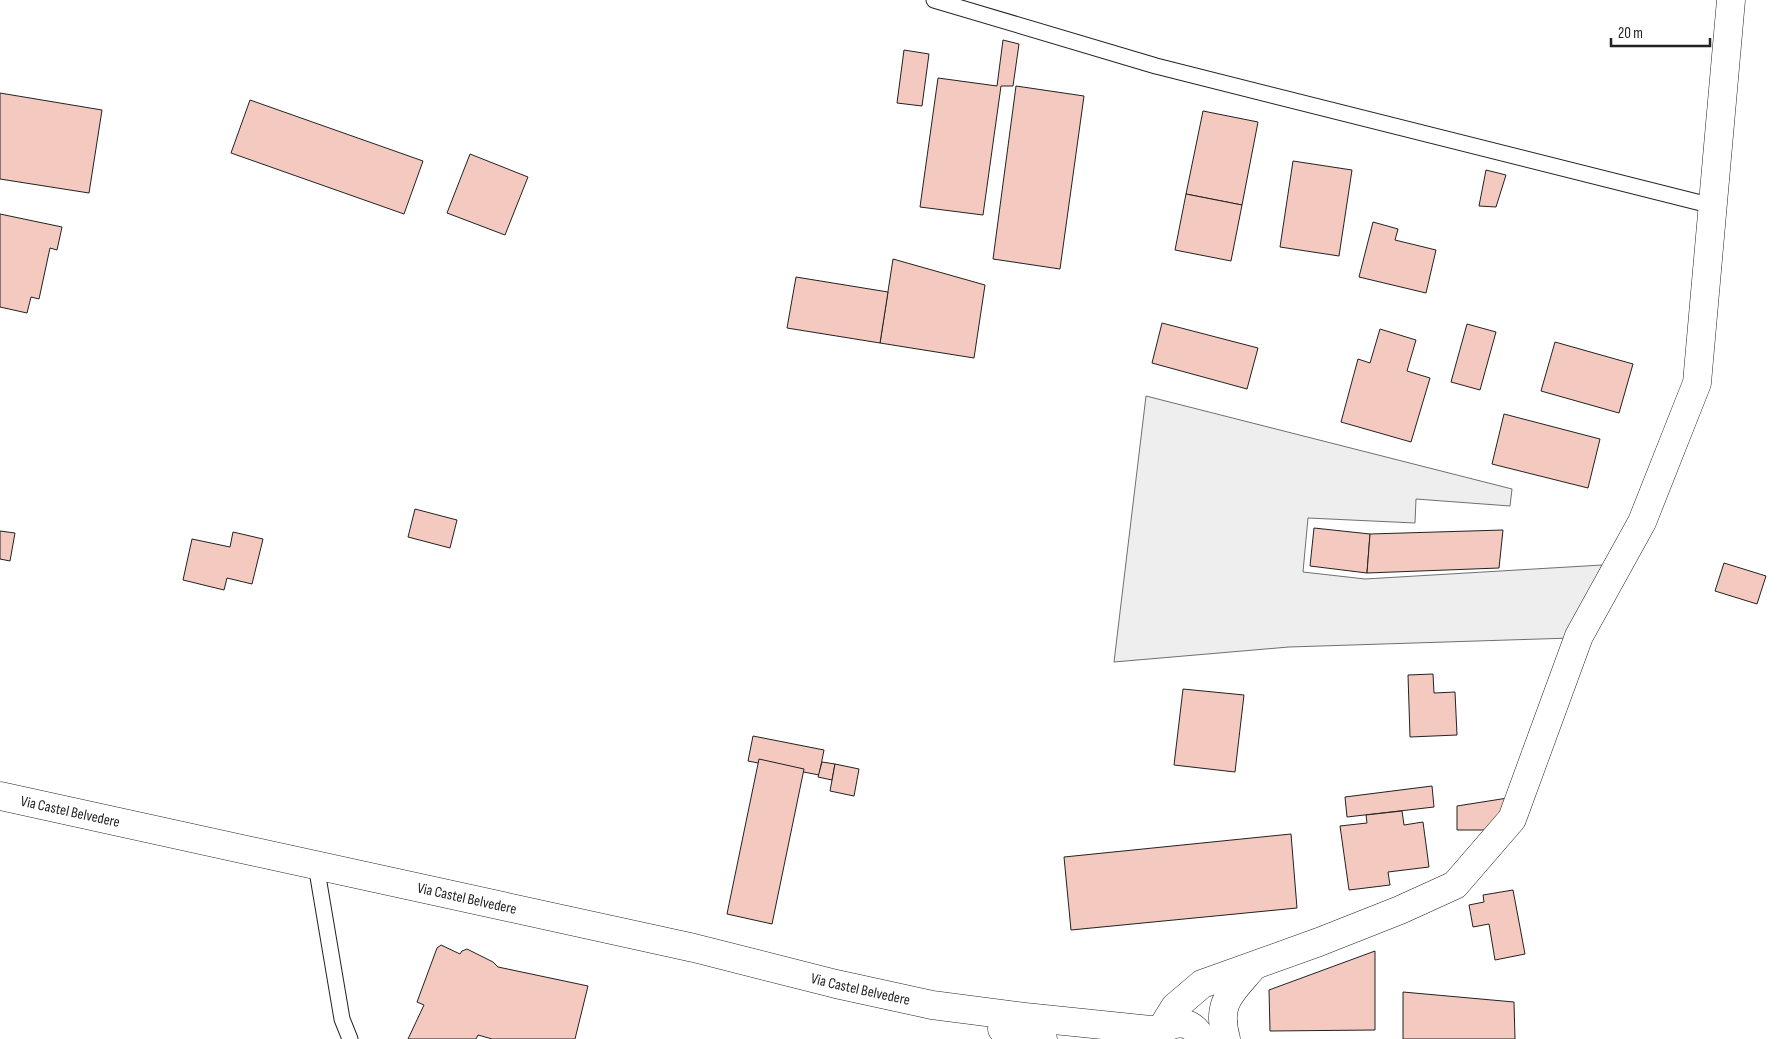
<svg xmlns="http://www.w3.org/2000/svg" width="1786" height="1039" font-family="'Sofia Sans Condensed',sans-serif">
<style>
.green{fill:#eee;stroke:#6f6f6f}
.building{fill:#f3c9c0;stroke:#222}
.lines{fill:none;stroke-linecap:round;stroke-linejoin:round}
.service-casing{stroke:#222;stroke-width:17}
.minor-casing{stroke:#222;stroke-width:29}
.tertiary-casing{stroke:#222;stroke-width:29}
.service{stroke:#fff;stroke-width:15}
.minor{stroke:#fff;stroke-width:28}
.tertiary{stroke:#fff;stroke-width:28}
.labels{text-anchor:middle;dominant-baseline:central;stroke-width:4;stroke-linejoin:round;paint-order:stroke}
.street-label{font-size:15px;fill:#222;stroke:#fff}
</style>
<rect width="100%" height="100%" fill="#fff"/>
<path class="green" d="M1146 396 1512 489 1510 506 1416 499 1415 523 1308 518 1303 572 1365 579 1602 565 1571 638 1289 647 1114 662Z"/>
<g class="building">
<path d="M1003 40 1019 44 1013 86H1001L983 215 920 207 938 78 997 86Z"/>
<path d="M904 50 929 54 922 106 897 103Z"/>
<path d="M1016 86 1084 96 1060 269 993 259Z"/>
<path d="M0 93 102 110 89 193 0 179Z"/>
<path d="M250 100 423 161 404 214 231 153Z"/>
<path d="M1203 111 1258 122 1242 205 1186 194Z"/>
<path d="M470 154 528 177 505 235 447 213Z"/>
<path d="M1293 161 1352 170 1339 256 1280 247Z"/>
<path d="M1486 170 1506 175 1496 207 1479 206Z"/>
<path d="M1186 194 1242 205 1231 261 1175 250Z"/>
<path d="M0 214 62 227 57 250 50 248 39 299 31 297 27 313 0 307Z"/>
<path d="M1373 222 1398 229 1395 240 1436 250 1426 293 1359 277Z"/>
<path d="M893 259 985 285 974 358 880 343Z"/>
<path d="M796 277 888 292 880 343 787 328Z"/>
<path d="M1162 323 1258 348 1247 389 1152 363Z"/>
<path d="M1467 324 1496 332 1480 390 1451 382Z"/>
<path d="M1380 329 1416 340 1407 371 1430 378 1411 442 1341 422 1358 359 1370 363Z"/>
<path d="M1555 342 1633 364 1619 413 1541 391Z"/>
<path d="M1504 414 1600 439 1588 488 1492 464Z"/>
<path d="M415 509 457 520 450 548 408 537Z"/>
<path d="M1314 528 1370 534 1367 573 1310 566Z"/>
<path d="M1503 530 1499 568 1367 573 1370 534Z"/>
<path d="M0 531 15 533 10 561 0 559Z"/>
<path d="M233 532 263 539 252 584 227 578 224 590 183 580 192 539 230 547Z"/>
<path d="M1724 563 1766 576 1757 604 1715 591Z"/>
<path d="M1433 674 1434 693 1455 692 1457 735 1410 737 1408 675Z"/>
<path d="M1183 689 1244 695 1235 772 1174 765Z"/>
<path d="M753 736 824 750 819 775 748 761Z"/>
<path d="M759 759 804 769 772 924 727 914Z"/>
<path d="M822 762 835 764 832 780 818 777Z"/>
<path d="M835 764 859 769 854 796 830 791Z"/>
<path d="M1432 786 1434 807 1347 817 1345 797Z"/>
<path d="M1514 797 1496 830H1457V806Z"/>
<path d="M1402 811 1404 825 1423 822 1429 867 1388 872 1390 885 1349 890 1340 826 1367 823 1366 815Z"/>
<path d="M1291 834 1297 908 1071 930 1064 857Z"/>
<path d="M1513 890 1525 954 1495 960 1489 924 1473 927 1469 905 1484 902 1483 895Z"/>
<path d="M441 945 460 954 462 951 467 949 493 962 498 967 588 986 575 1039H492L478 1035 476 1039H408L424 1005 417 1002 437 948Z"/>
<path d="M1375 951V1030L1270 1031 1269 990Z"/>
<path d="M1403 992 1514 1002 1515 1039H1403Z"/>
</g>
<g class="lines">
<defs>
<g id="service">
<path d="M934 0 1156 66 1713 206"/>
<path d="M316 865 342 1019 350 1039"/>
</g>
<g id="minor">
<path d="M1160 1031 1175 1007 1202 984 1319 942 1400 910 1455 885 1512 819 1579 636 1642 522 1697 383 1731 0"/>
<path d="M1226 1039C1216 1002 1231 993 1253 967"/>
</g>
<g id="tertiary">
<path id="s1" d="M0 796 694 948 836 984 932 1005 1025 1017 1160 1031"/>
<path d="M1002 1029 1043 1039"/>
<path d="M1155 1039C1166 1021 1192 1016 1201 1039"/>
</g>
</defs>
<use href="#service" class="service-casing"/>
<use href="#minor" class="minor-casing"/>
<use href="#tertiary" class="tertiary-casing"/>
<use href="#service" class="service"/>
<use href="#minor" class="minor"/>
<use href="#tertiary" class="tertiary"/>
</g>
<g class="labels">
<g class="street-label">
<text stroke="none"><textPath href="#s1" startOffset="72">Via Castel Belvedere</textPath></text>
<text stroke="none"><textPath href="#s1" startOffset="478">Via Castel Belvedere</textPath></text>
<text stroke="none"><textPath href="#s1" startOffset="882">Via Castel Belvedere</textPath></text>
</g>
</g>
<path d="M1611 38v8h99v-8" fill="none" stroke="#222222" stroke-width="2.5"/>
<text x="1618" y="38" font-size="15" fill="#222222" stroke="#ffffff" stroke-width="4" paint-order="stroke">20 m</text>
</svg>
